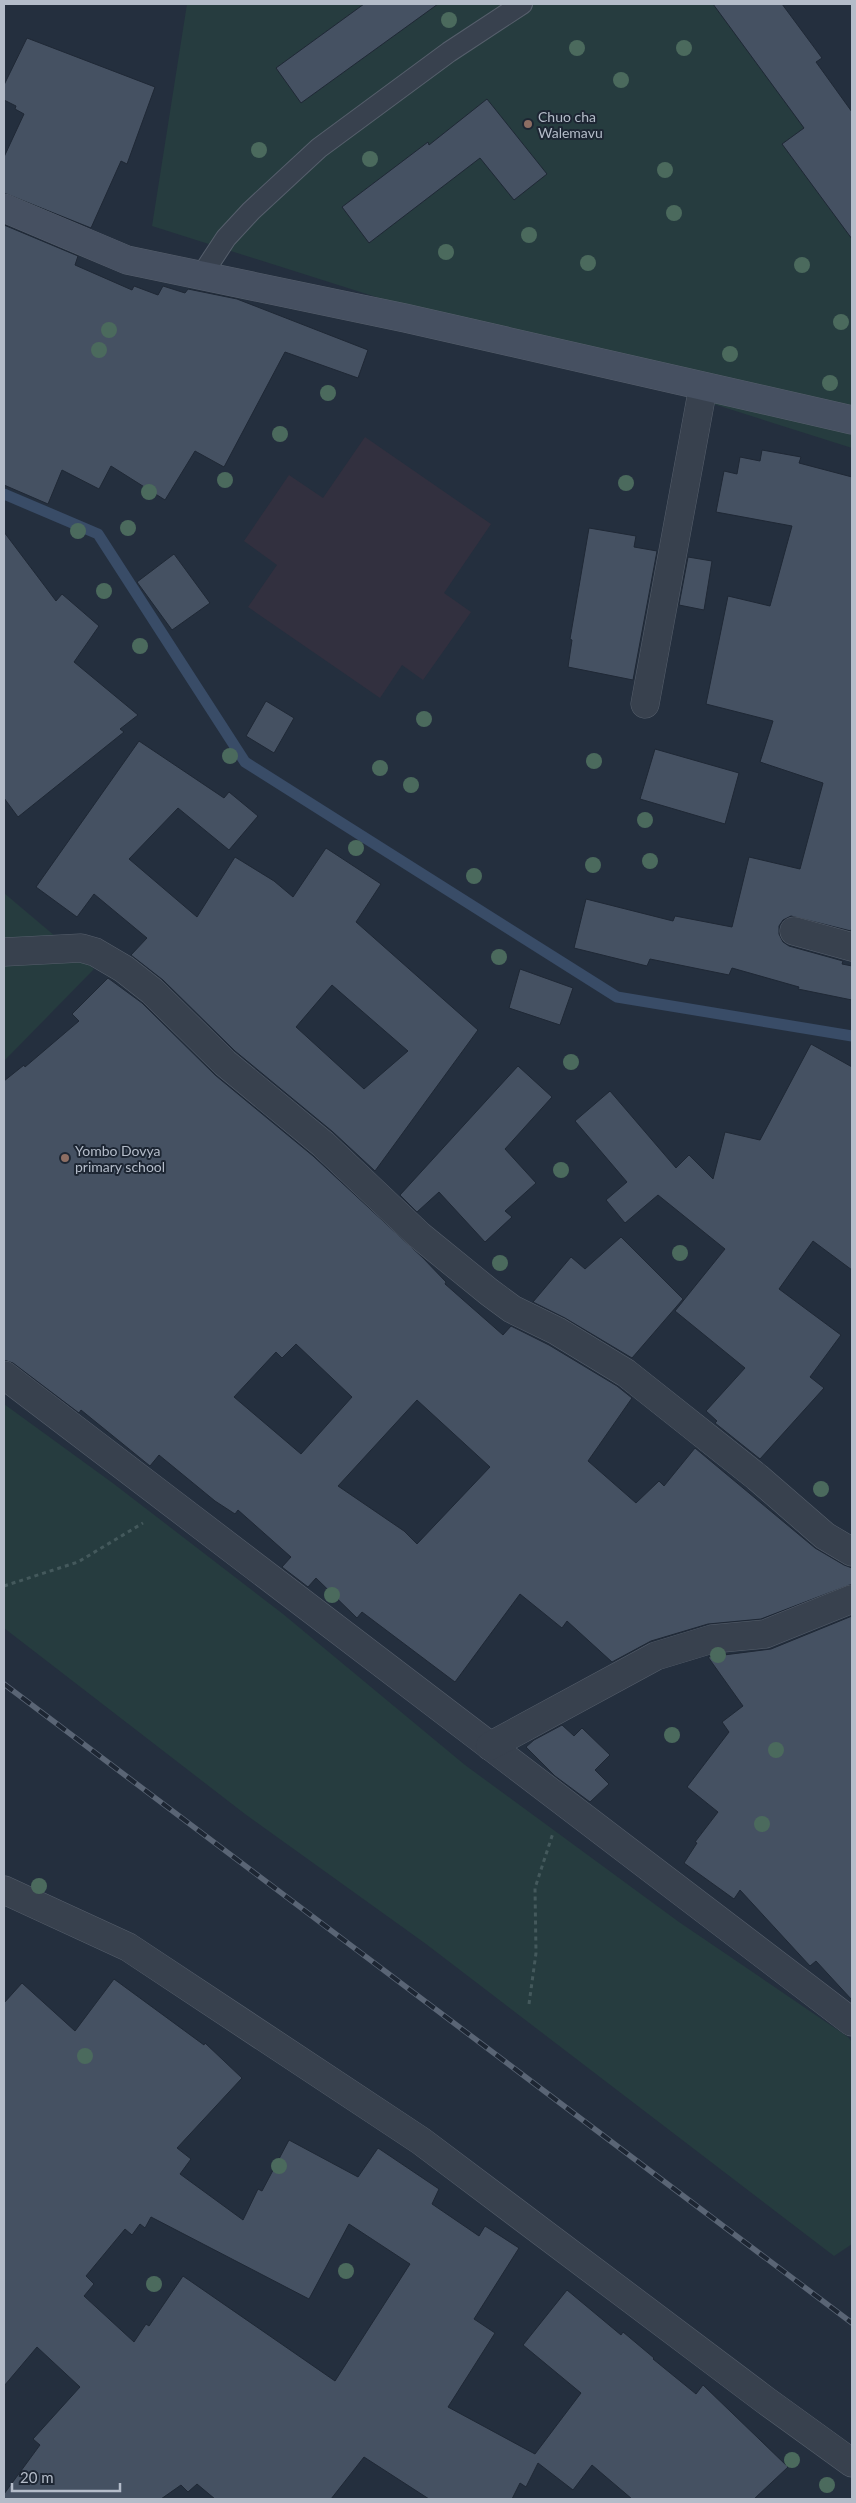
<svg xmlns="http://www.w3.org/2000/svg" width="856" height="2503" font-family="Lato,sans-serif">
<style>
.medical{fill:#32303f}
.green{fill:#263c3f}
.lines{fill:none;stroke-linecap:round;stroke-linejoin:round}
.stream{stroke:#394c67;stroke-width:11}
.building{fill:#455162;stroke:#1f2835;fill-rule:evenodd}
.lane-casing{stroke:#565f6c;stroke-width:22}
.street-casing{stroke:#565f6c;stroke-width:29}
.secondary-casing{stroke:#565f6c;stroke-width:29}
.path{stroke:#44595c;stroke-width:3;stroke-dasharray:4 4;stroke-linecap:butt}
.lane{stroke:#38414e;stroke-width:20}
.street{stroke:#38414e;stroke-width:28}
.secondary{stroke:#465061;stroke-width:28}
.rail-casing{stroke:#5a6575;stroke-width:5.5}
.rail{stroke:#1d2633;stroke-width:4;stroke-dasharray:11;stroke-linecap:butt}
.tree{fill:#4b6a5d}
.education-dot{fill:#8d6e63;stroke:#1d2633;stroke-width:2}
.labels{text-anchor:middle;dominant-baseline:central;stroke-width:4;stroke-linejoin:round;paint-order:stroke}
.poi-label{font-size:14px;fill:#b4bcc9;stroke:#1d2633;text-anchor:start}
</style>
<rect width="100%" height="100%" fill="#242f3e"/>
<path class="medical" d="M365 437 491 524 444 593 471 612 423 680 402 665 380 698 248 607 277 565 244 541 289 475 323 498Z"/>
<g class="green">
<path d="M187 4H751L852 112V448L152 226Z"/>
<path d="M4 893 94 969 4 1061Z"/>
<path d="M4 1404 114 1484 283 1614 465 1765 679 1922 848 2037 852 2042V2244L834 2256 426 1944 245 1814 4 1628Z"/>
</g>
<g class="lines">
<path class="stream" d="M4 494 98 534 245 762 617 997 852 1036"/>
</g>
<g class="building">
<path d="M364 4H438L301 103 276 68Z"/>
<path d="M713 4H782L822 58 816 62 852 112V239L782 144 804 128Z"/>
<path d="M27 38 155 87 127 164 121 161 91 228 4 193V157L24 114 15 109 16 106 4 100V85Z"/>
<path d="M487 99 547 174 514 200 480 158 369 243 342 207 428 142 429 145Z"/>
<path d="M4 225 78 256 75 265 132 290 134 286 158 295 163 286 185 293 188 289 237 299 368 350 358 378 285 352 224 467 195 451 165 500 111 466 99 489 62 470 48 504 4 485Z"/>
<path d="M762 450 801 457 799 463 852 477V927L851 931 791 916 783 920 779 926V934L783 942 789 946 843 961 842 964 852 966V1000L798 989 799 987 732 968 729 975 650 959 647 966 574 948 586 899 673 921 675 916 732 927 749 857 800 869 823 783 760 762 773 721 706 704 728 596 770 606 792 526 716 512 724 471 737 474 740 457 760 461Z"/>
<path d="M589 528 636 536 634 547 657 551 633 680 568 667 572 640 570 639Z"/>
<path d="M4 532 56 601 62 594 99 626 74 662 138 715 120 729 124 732 18 817 4 798Z"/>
<path d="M174 554 210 603 172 630 137 582Z"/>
<path d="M688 557 712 561 704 610 679 605Z"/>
<path d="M266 701 294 718 274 753 246 736Z"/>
<path d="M139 741 224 798 229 792 258 816 229 850 178 808 129 859 197 917 235 857 274 881 293 897 326 848 381 884 356 922 478 1030 375 1171 333 1132 235 1051 163 980 131 955 147 938 94 894 77 917 36 887ZM332 985 408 1051 364 1089 296 1027Z"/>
<path d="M655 749 739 773 725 824 640 799Z"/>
<path d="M520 969 573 988 560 1025 509 1008Z"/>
<path d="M108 978 142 1003 215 1075 313 1156 423 1258 446 1282 445 1284 503 1335 511 1326 549 1345 617 1386 632 1398 588 1461 636 1503 659 1481 664 1486 695 1448 815 1548 844 1565 852 1568V1584L761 1619 708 1624 651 1641 612 1662 567 1621 562 1628 520 1594 455 1682 362 1612 357 1618 316 1578 308 1587 282 1567 291 1557 238 1510 235 1514 215 1501 159 1455 150 1466 81 1410 79 1413 13 1363 4 1360V1081L24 1065 25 1067 79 1021 72 1014ZM296 1344 352 1397 301 1454 234 1397 276 1352 282 1358ZM417 1400 490 1467 417 1544 404 1531 338 1486Z"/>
<path d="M811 1044 852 1067V1270L813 1241 779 1289 841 1335 810 1377 824 1388 760 1459 715 1423 717 1421 706 1411 745 1368 675 1311 725 1249 658 1195 625 1223 606 1200 627 1182 575 1121 610 1091 676 1168 689 1155 713 1179 725 1132 760 1140Z"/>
<path d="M518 1066 552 1097 505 1149 536 1183 505 1211 512 1217 485 1242 439 1192 417 1212 400 1195Z"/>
<path d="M621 1237 683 1299 632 1358 565 1318 533 1302 571 1257 585 1269Z"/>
<path d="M852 1616V2000L816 1961 810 1966 740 1890 734 1899 684 1863 697 1843 695 1842 718 1812 687 1787 729 1732 722 1722 743 1706 708 1657 771 1649Z"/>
<path d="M562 1725 574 1736 582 1728 610 1755 595 1770 609 1784 590 1802 555 1776 526 1747 534 1740Z"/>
<path d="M114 1979 204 2045 205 2043 242 2078 177 2148 191 2159 180 2174 243 2220 258 2189 262 2191 289 2140 358 2177 378 2148 439 2189 432 2204 479 2236 485 2226 519 2248 474 2319 495 2333 448 2407 535 2454 581 2393 523 2345 567 2290 621 2335 623 2332 654 2358 653 2359 696 2394 703 2385 788 2467 754 2499H632L592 2465 573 2490 538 2463 526 2487 520 2483 512 2499H429L364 2457 331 2499H215L197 2484 188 2492 181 2485 161 2499H4V2494L40 2445 33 2439 80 2387 37 2347 4 2386V2003L22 1983 75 2031ZM151 2217 309 2299 349 2224 410 2264 335 2381 183 2276 149 2326 146 2324 134 2342 84 2296 94 2284 86 2276 125 2229 132 2235 140 2224 145 2228Z"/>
</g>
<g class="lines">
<defs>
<path id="lane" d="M201 276 226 238 251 211 319 148 449 52 522 4"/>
<g id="street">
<path d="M645 704 703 387"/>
<path d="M794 931 852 947"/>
<path d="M4 952 81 948 95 952 124 969 152 991 225 1063 323 1144 419 1235 489 1292 512 1309 557 1331 626 1373 757 1477 825 1536 852 1552"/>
<path d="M4 1375 852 2022"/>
<path d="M490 1746 656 1656 712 1639 765 1634 852 1599"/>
<path d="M4 1890 128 1947 421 2141 765 2400 852 2463"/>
</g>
<path id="secondary" d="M4 208 127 260 405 318 852 420"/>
</defs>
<use href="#lane" class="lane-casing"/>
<use href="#street" class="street-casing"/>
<use href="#secondary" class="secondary-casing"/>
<g class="path">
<path d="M4 1586 78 1562 143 1523"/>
<path d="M529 2004 536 1953 535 1888 553 1833"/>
</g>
<use href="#lane" class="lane"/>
<use href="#street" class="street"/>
<use href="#secondary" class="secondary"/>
<defs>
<path id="rail" d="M4 1684 852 2323"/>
</defs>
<use href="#rail" class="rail-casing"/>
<use href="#rail" class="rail"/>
</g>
<g class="tree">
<circle cx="449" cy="20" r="8"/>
<circle cx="577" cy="48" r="8"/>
<circle cx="684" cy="48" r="8"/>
<circle cx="621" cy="80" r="8"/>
<circle cx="259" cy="150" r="8"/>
<circle cx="370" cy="159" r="8"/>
<circle cx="665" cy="170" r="8"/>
<circle cx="674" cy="213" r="8"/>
<circle cx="529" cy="235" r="8"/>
<circle cx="446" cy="252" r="8"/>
<circle cx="588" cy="263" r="8"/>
<circle cx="802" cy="265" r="8"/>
<circle cx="841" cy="322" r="8"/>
<circle cx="109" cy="330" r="8"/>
<circle cx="99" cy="350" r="8"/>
<circle cx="730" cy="354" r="8"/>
<circle cx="830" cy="383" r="8"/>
<circle cx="328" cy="393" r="8"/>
<circle cx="280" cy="434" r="8"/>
<circle cx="225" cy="480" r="8"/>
<circle cx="626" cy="483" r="8"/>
<circle cx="149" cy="492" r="8"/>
<circle cx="128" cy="528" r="8"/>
<circle cx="78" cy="531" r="8"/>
<circle cx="104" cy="591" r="8"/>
<circle cx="140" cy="646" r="8"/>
<circle cx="424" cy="719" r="8"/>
<circle cx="230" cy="756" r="8"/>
<circle cx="594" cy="761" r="8"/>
<circle cx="380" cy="768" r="8"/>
<circle cx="411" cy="785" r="8"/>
<circle cx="645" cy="820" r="8"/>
<circle cx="356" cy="848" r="8"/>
<circle cx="650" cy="861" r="8"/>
<circle cx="593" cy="865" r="8"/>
<circle cx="474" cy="876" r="8"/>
<circle cx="499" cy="957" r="8"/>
<circle cx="571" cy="1062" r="8"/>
<circle cx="561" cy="1170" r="8"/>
<circle cx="680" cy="1253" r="8"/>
<circle cx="500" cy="1263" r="8"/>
<circle cx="821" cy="1489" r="8"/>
<circle cx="332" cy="1595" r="8"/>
<circle cx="718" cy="1655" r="8"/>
<circle cx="672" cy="1735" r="8"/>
<circle cx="776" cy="1750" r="8"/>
<circle cx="762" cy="1824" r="8"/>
<circle cx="39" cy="1886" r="8"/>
<circle cx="85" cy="2056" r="8"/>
<circle cx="279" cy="2166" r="8"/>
<circle cx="346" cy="2271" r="8"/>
<circle cx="154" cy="2284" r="8"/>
<circle cx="792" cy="2460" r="8"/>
<circle cx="827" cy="2485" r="8"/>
</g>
<g class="education-dot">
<circle cx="528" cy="124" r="5"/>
<circle cx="65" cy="1158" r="5"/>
</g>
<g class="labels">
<g class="poi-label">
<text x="538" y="116">Chuo cha<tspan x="538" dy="16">Walemavu</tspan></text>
<text x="75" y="1150">Yombo Dovya<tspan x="75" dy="16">primary school</tspan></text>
</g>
</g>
<rect width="856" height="2503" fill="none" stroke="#b4bcc9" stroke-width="10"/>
<path d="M12 2483v8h108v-8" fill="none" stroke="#b4bcc9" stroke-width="2.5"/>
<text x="20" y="2483" font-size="15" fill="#b4bcc9" stroke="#1d2633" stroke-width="4" paint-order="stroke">20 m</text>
</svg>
